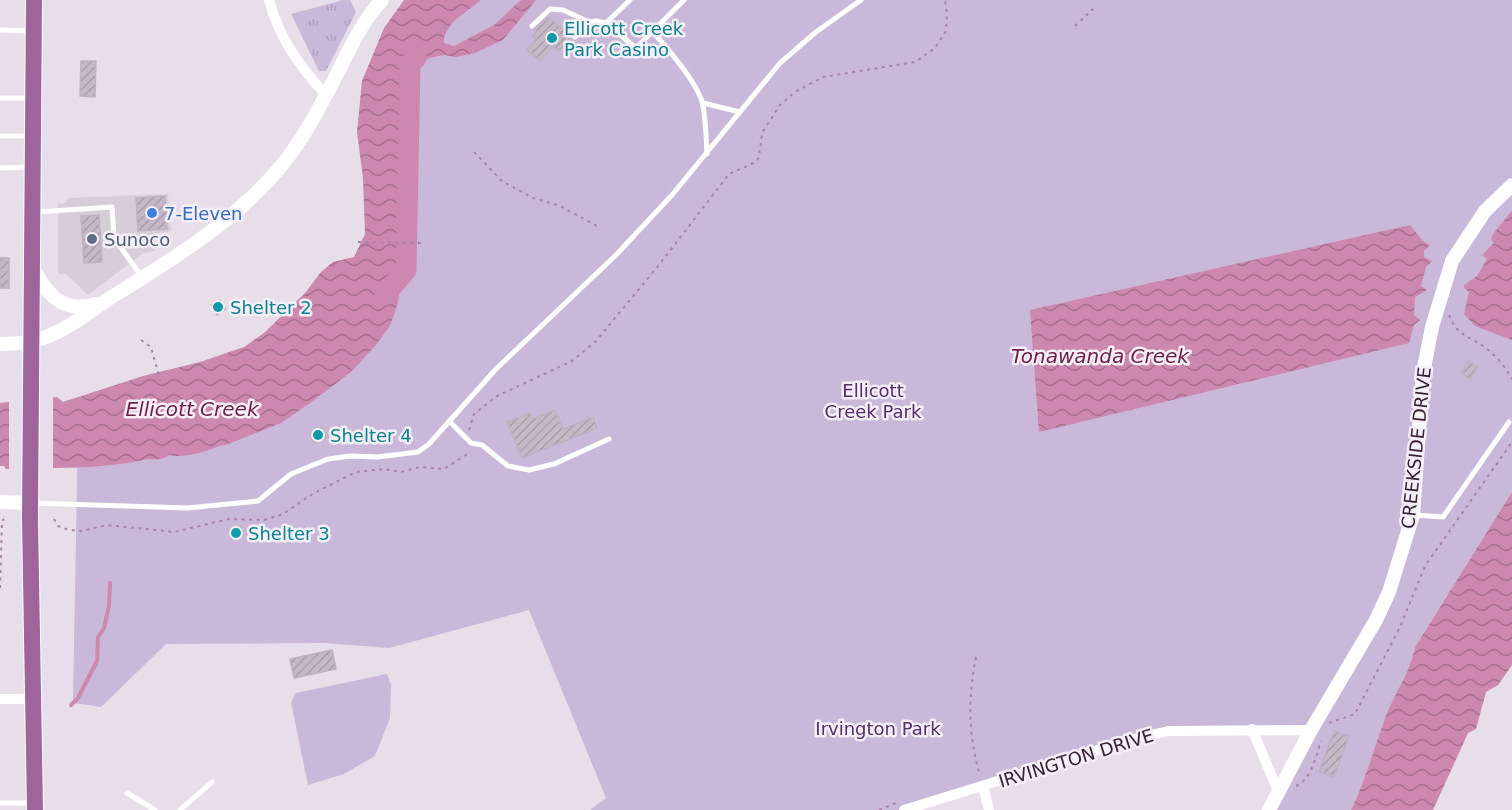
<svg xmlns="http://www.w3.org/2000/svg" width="1512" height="810" font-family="'DejaVu Sans',sans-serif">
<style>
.built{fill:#d7cdd9}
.grass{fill:url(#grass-tufts)}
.park{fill:#cab8da}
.water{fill:url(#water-waves)}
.pier{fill:#e7dee9}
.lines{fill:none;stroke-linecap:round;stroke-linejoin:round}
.stream{stroke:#cc88ae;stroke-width:4}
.river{stroke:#cc88ae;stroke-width:21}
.building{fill:url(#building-hatch);stroke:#c0b1c2;stroke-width:1.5}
.primary-casing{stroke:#fff;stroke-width:18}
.path{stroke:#aa80ab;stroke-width:2;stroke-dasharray:3 4.5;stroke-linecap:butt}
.service{stroke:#fff;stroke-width:5}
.minor{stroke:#fff;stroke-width:10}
.tertiary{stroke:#fff;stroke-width:14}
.primary{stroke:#9d659b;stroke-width:16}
.culture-dot{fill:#0f9aa8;stroke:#f4eef6;stroke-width:2}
.shop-dot{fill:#3f7fe0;stroke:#f4eef6;stroke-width:2}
.service-dot{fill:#5c6f8a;stroke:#f4eef6;stroke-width:2}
.labels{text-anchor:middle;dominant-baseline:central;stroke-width:5;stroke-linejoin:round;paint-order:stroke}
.culture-label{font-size:18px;fill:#0d838f;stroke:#f4eef6;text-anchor:start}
.shop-label{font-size:18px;fill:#366cbe;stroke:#f4eef6;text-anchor:start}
.service-label{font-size:18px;fill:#4e5e75;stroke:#f4eef6;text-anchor:start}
.park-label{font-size:18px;fill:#572d6c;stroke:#f4eef6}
.street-label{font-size:18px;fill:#382037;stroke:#f4eef6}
.water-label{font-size:20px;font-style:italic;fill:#701e4b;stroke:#f4eef6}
</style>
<defs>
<pattern id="grass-tufts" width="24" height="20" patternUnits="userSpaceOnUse" patternTransform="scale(1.5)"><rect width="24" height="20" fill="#cab8da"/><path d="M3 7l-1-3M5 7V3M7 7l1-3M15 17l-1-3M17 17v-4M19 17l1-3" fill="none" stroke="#ae9ebc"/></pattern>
<pattern id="water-waves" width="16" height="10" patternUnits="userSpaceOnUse" patternTransform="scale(1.5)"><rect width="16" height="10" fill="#cc88ae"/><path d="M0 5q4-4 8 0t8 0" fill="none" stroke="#a76f8e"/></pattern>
<pattern id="building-hatch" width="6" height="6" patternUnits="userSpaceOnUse" patternTransform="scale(1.5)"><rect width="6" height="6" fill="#c4b7c6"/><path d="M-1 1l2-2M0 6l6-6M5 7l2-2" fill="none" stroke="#a99dab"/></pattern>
</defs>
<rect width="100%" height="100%" fill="#e7dee9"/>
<path class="built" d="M168 194 171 231 155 234V251L143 253 88 295 66 274H58V203L64 204 69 198Z"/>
<path class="grass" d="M343 0H350L356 12 326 71H319L291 14Z"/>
<g class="park">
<path d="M475 0H1512V492L1415 647C1409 676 1394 695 1384 721 1373 751 1365 781 1351 810H1271L1310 730 1168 731 904 810H590L606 798 529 610 389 648 324 643 166 644 101 707 73 703 78 424 309 384 406 270 410 64Z"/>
<path d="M387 674 391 685 390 718 375 756 344 774 308 785 291 702 296 693Z"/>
</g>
<g class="water">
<path d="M404 0H481C468 11 442 25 444 43L454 46 494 25 521 0H536L503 40 475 53 456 57 444 55 429 58 421 64 407 88 401 111 403 153 410 162 411 206 398 303 390 326 376 345 351 372 306 406 281 423 226 445C218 445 214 449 206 451 196 454 180 458 170 455 156 463 155 457 143 460 99 470 52 467 6 469L4 466H0V403L57 397 63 402 143 376 200 362 244 347 264 333 305 293 321 272 333 262 354 257 365 234 363 178 357 132 362 81 384 28Z"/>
<path d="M1512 210V340L1475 326 1464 314 1469 292 1464 288V285L1477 276 1487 259 1482 255 1494 243 1491 239C1496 227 1505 221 1512 210Z"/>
<path d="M1410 225 1423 241 1430 245 1424 251V257L1432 261 1426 267 1421 286 1427 290 1415 297 1414 315 1420 320 1414 325 1409 343 1039 432 1030 310Z"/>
<path d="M1512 492V665L1498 685 1486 692 1476 729 1468 733 1433 810H1351C1365 781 1373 751 1384 721 1393 695 1409 676 1415 647Z"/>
</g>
<path class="pier" d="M53 395V470L9 472V399Z"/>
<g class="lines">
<path class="stream" d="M71 705 78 698 97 661 98 637 104 628 109 606 110 583"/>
<path class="river" d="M385 295 406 270 410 64 416 58"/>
</g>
<g class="building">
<path d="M549 17 570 36V38L559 51 553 46 540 61 527 50 536 39 532 36 537 31 535 30Z"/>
<path d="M81 61H96L95 97 80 96Z"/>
<path d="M165 196 167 229 138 231 136 198Z"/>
<path d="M99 215 102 262 84 263 81 216Z"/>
<rect x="0" y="258" width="9" height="30"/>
<path d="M220 300 226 309 217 315 211 305Z"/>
<path d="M1469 361 1478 367 1470 379 1461 372Z"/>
<path d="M555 410 563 429 593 417 597 428 522 458 507 422 530 413 532 419Z"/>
<path d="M322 426 327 436 314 443 309 433Z"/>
<path d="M241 526 244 536 231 539 229 529Z"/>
<path d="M332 650 336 669 294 678 290 659Z"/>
<path d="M1334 731 1349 736 1334 777 1319 772Z"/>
</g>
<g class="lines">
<defs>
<path id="primary" d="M34 0 30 519 35 810"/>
</defs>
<use href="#primary" class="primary-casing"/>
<g class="path">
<path d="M1075 26 1093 9"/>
<path d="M474 152 502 181 533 198 560 206 597 226"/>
<path d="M358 242 424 243"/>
<path d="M1449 315C1457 337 1471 336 1487 349 1497 357 1506 368 1512 379"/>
<path d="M141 340 151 347 161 383"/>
<path d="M469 430 474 414 497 396 572 361 596 341 659 265 729 174 756 162 759 157 762 133 780 105 795 92 823 77 915 62 935 48 946 31 947 14 945 0"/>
<path d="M54 519 58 526 69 530 81 531 107 525 174 532 229 519 264 520 283 514 314 493 356 472 384 469 401 472 420 467 444 469 469 453 470 451"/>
<path d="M0 588 2 521 4 519"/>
<path d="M976 657C968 697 968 736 980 775"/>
<path d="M1329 723 1355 714 1400 627 1425 566 1512 442"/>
<path d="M1296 786C1313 777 1315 758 1321 741"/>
<path d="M879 810 896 803"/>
</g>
<g class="service">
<path d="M606 23 630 0"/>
<path d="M532 26 550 9 563 10 589 22 596 21 606 23 636 48 684 0"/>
<path d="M0 30 31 31"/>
<path d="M652 31C667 47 700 86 703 106 706 121 706 138 707 154"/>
<path d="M575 37 589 22"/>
<path d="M0 98H31"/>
<path d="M703 103 740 112"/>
<path d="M0 136H31"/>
<path d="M0 168 30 167"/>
<path d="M36 212 112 207 114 238 142 277"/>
<path d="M449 421 471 443 482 445 508 466 529 470 554 464 609 439"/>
<path d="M32 503 188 508 258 501 291 474 328 459 351 456 377 457 418 452 429 444 496 369 616 255 672 195 780 63 816 32 861 0"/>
<path d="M1415 515 1443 517 1509 422"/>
<path d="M127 793 155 810"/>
<path d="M0 803H33"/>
<path d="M180 810 212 782"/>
</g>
<g class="minor">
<path d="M269 0C279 38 300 67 326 95"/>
<path d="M0 699H32"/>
<path d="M1252 729 1278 791"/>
<path d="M983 786 989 810"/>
<path d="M904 810 1130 740 1168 731 1311 730"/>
</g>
<g class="tertiary">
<path d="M32 267C48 294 61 314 96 304"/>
<path d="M0 344C18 344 37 342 53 334 72 326 90 311 107 300 171 260 239 220 286 160 309 130 326 95 343 62 354 40 365 18 382 0"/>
<path d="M0 502 30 503"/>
<path d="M1269 810 1311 730 1376 620 1389 592 1413 515 1423 373 1432 327 1452 261 1485 211 1512 185"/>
</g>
<use href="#primary" class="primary"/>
</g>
<g class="culture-dot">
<circle cx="552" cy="38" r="6"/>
<circle cx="218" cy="307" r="6"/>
<circle cx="318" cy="435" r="6"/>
<circle cx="236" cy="533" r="6"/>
</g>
<circle class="shop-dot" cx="152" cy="213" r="6"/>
<circle class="service-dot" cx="92" cy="239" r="6"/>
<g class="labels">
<g class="culture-label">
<text x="564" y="28">Ellicott Creek<tspan x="564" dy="21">Park Casino</tspan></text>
<text x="230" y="307">Shelter 2</text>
<text x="330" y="435">Shelter 4</text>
<text x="248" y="533">Shelter 3</text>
</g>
<g class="shop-label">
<text x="164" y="213">7-Eleven</text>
</g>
<g class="service-label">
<text x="104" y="239">Sunoco</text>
</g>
<g class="park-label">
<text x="873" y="390">Ellicott<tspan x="873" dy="21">Creek Park</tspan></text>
<text x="878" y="728">Irvington Park</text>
</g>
<g class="street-label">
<text transform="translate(1416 448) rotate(-84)">CREEKSIDE DRIVE</text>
<text transform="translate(1076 758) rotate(-17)">IRVINGTON DRIVE</text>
</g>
<g class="water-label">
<text x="1100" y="356">Tonawanda Creek</text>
<text x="192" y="409">Ellicott Creek</text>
</g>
</g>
</svg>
